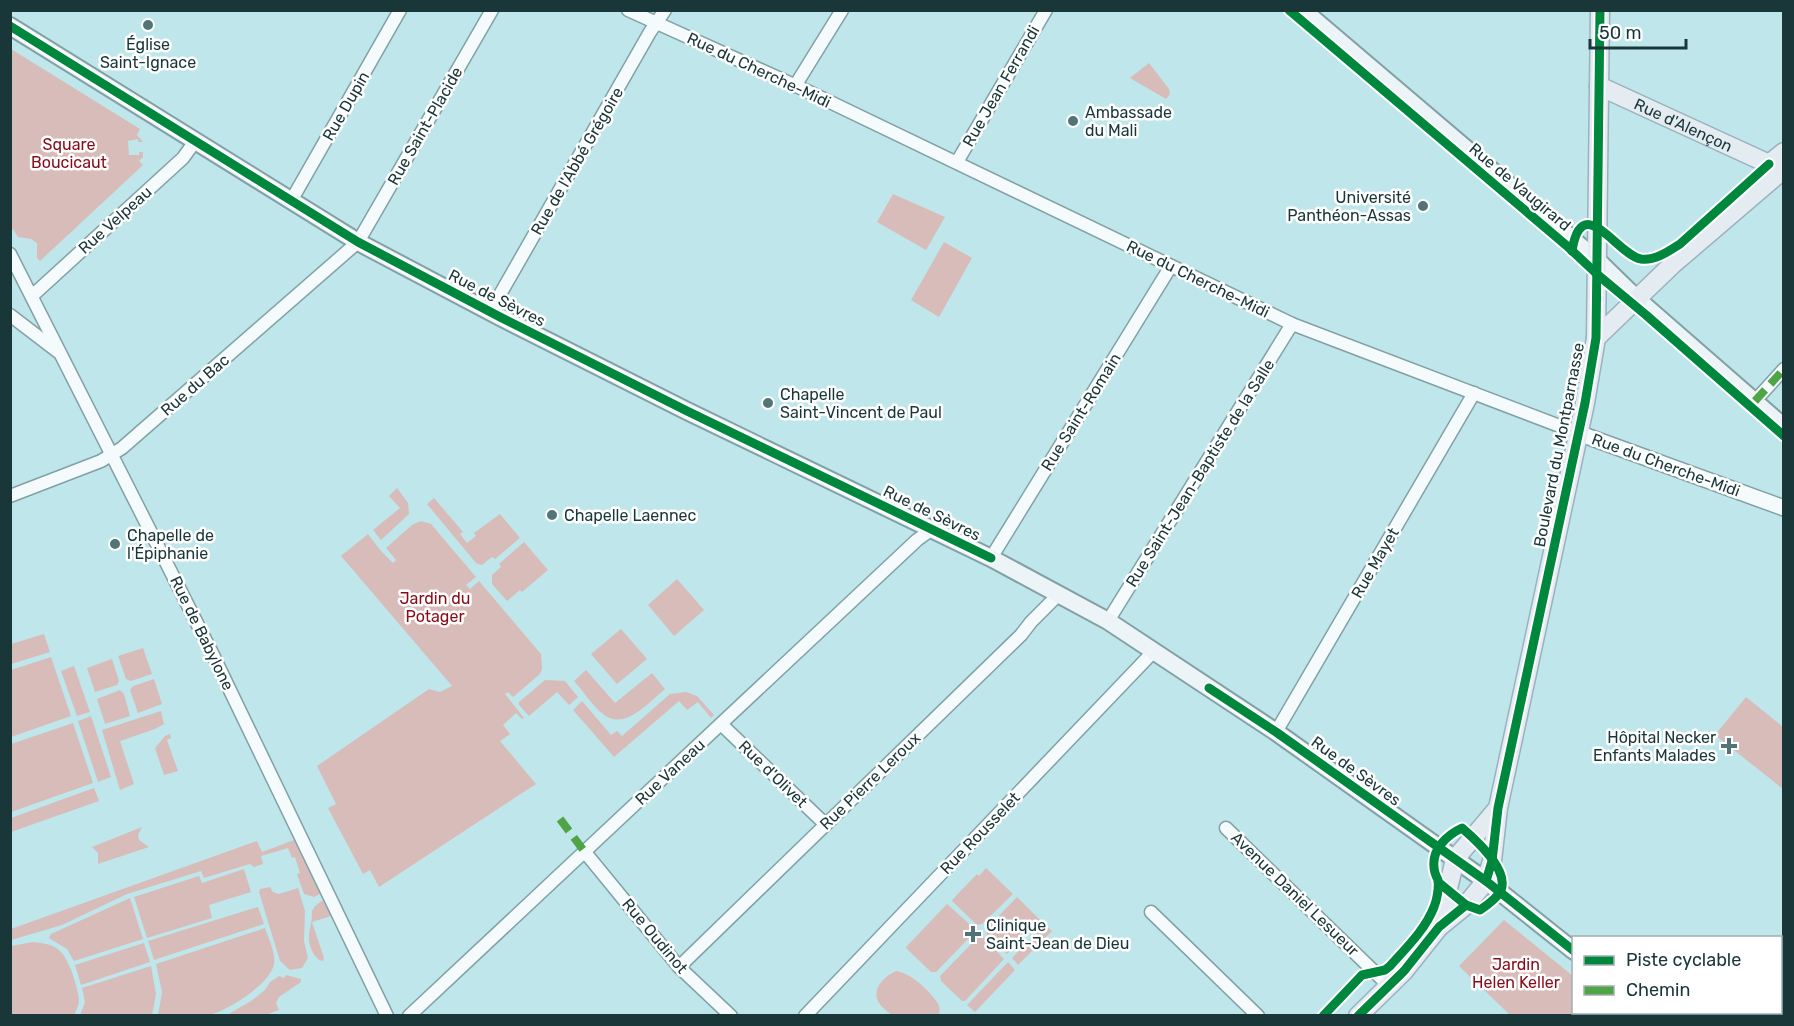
<svg xmlns="http://www.w3.org/2000/svg" width="1794" height="1026" font-family="Rubik,sans-serif">
<style>
.green{fill:#d8bcba}
.lines{fill:none;stroke-linecap:round;stroke-linejoin:round}
.minor-casing{stroke:#82a1a5;stroke-width:15}
.tertiary-casing{stroke:#82a1a5;stroke-width:18}
.secondary-casing{stroke:#82a1a5;stroke-width:20}
.primary-casing{stroke:#9ab2be;stroke-width:21}
.minor{stroke:#f5fbfc;stroke-width:12}
.tertiary{stroke:#f5fbfc;stroke-width:15}
.secondary{stroke:#edf4f7;stroke-width:16}
.primary{stroke:#e4ecf2;stroke-width:18}
.quiet{stroke:#4fa545;stroke-width:8;stroke-dasharray:15 8;stroke-linecap:butt}
.cycleway-casing{stroke:#fff;stroke-width:13}
.cycleway{stroke:#00873e;stroke-width:9}
.poi-dot{fill:#537477;stroke:#fff;stroke-width:2}
.labels{text-anchor:middle;dominant-baseline:central;stroke-width:5;stroke-linejoin:round;paint-order:stroke}
.poi-label{font-size:16px;fill:#193639;stroke:#fff;text-anchor:start}
.street-label{font-size:16px;fill:#193639;stroke:#fff}
.park-label{font-size:16px;fill:#880c18;stroke:#fff}
</style>
<rect width="100%" height="100%" fill="#bfe6ea"/>
<g class="green">
<path d="M11 49 140 129 137 135 143 142H138V139L128 141 129 155H139V152H143V157L139 161 143 165 40 261 37 258V243L31 239 18 237 13 229 11 230Z"/>
<path d="M1149 63 1169 89 1170 94 1166 99 1130 78Z"/>
<path d="M893 194 945 217 926 250 877 222Z"/>
<path d="M944 242 972 258 939 317 911 300Z"/>
<path d="M397 488 408 503 409 514 381 540 373 530 400 508 389 496Z"/>
<path d="M434 498 463 532 460 534 467 543 476 536 474 533 500 514 520 538 495 559 492 557 482 565 476 563 427 504Z"/>
<path d="M421 521 431 524 476 577 466 585 470 589 479 581 541 654 542 669 540 674 513 697 508 692 505 694 524 718 522 719 516 713 503 725 510 734 500 741 536 784 379 887 370 870 363 874 328 808 336 804 317 766 429 689 440 692 452 686 341 556 368 534 381 551 393 563 396 560 386 548 412 525Z"/>
<path d="M524 542 548 570 522 592 520 590 507 601 492 584V575L501 567 499 564Z"/>
<path d="M677 579 704 610 674 636 648 605Z"/>
<path d="M621 629 647 659 617 684 591 654Z"/>
<path d="M44 634 50 652 11 664V644Z"/>
<path d="M143 648 152 674 131 681 126 679 118 656Z"/>
<path d="M51 657 71 716 11 737V670Z"/>
<path d="M112 659 119 681 117 685 95 692 87 668Z"/>
<path d="M74 666 90 712 77 716 61 671Z"/>
<path d="M586 670 615 703 652 673 665 689C649 702 624 732 603 714 592 705 583 691 574 681Z"/>
<path d="M154 679 162 704 138 713 130 690 133 686Z"/>
<path d="M545 680 565 681 578 697 569 705 557 692 529 716 519 705V702Z"/>
<path d="M120 690 124 694 130 716 105 724 97 699Z"/>
<path d="M686 692 697 696 714 715 711 718 698 702 687 710 679 701 614 757 573 710 582 701 611 735 617 731 622 736 670 694Z"/>
<path d="M1746 697 1783 727V789L1715 735Z"/>
<path d="M161 711 164 724 155 729 120 741 134 784 120 790 102 730Z"/>
<path d="M91 716 111 777 98 782 78 721Z"/>
<path d="M73 723 93 783 11 812V744Z"/>
<path d="M170 734 171 738 167 740 178 771 164 775 155 748 165 736Z"/>
<path d="M94 788 99 801 11 832V818Z"/>
<path d="M142 827 138 835 139 840 149 847 98 864V853L92 847Z"/>
<path d="M294 840 320 894 314 897 304 894 297 874 300 873 295 857 292 858 288 848 261 856 263 864 254 867 250 864 204 878 201 871 127 894 62 925 11 940V929L257 841 262 852Z"/>
<path d="M986 868 1013 894 982 924 977 925 952 901 953 899 977 874 979 876Z"/>
<path d="M244 869 251 892 209 905 212 918 147 938 134 897 199 876 202 883Z"/>
<path d="M270 887 273 892 279 894 298 888 305 911 304 941 308 958 302 968 290 970 280 961 259 892 260 889Z"/>
<path d="M1017 897 1040 920 1007 954 987 935 986 929Z"/>
<path d="M130 898 143 939 74 961 67 949 49 938 51 934Z"/>
<path d="M323 900 331 916 312 922 324 958 323 961 319 960C308 950 307 937 311 924 314 912 307 911 323 900Z"/>
<path d="M947 904 974 928 973 934 936 972H931L906 948 907 946Z"/>
<path d="M258 907 264 924 154 960 148 941Z"/>
<path d="M1504 920 1573 976 1574 1012 1585 1013 1582 1015H1510L1459 966Z"/>
<path d="M1044 924 1052 931 1018 965 1012 958Z"/>
<path d="M265 928C268 938 276 953 274 964 270 985 225 1013 205 1016 190 1017 173 1016 158 1015L162 992 156 964Z"/>
<path d="M978 937H983L1004 959 965 1001H962L941 981 940 976Z"/>
<path d="M33 942C43 943 52 944 59 950 69 958 79 990 79 1002 78 1007 76 1011 74 1015H11V946Z"/>
<path d="M144 943 150 962 81 985 75 965Z"/>
<path d="M1008 962 1015 970 975 1012 967 1005Z"/>
<path d="M151 966 156 994 152 1015H80L85 1002 82 988Z"/>
<path d="M896 971C909 972 929 990 936 1001 940 1005 940 1010 939 1015H892C887 1011 881 1007 878 1001 872 988 885 976 896 971Z"/>
<path d="M286 975 301 979V982L279 997 276 1003 279 1010 265 1015H227L251 1001 265 990 270 982 279 976 284 978Z"/>
</g>
<g class="lines">
<defs>
<g id="minor">
<path d="M628 10 805 90 1292 324 1578 433"/>
<path d="M795 86 842 10"/>
<path d="M957 162 1046 10"/>
<path d="M291 201 400 10"/>
<path d="M10 254 213 655 387 1016"/>
<path d="M32 296 183 158 196 140"/>
<path d="M490 312 650 32 665 10"/>
<path d="M10 315 57 351"/>
<path d="M1755 401 1784 369"/>
<path d="M10 496 101 461 122 448 358 242 492 10"/>
<path d="M991 558 1171 266"/>
<path d="M1108 621 1292 324"/>
<path d="M721 724 825 824"/>
<path d="M1276 732 1474 393"/>
<path d="M1226 828 1389 986"/>
<path d="M584 851 679 967 731 1016"/>
<path d="M1151 912 1258 1016"/>
<path d="M679 967 1021 635 1031 622 1059 594"/>
<path d="M409 1016 917 540 932 529"/>
<path d="M805 1016 1154 651"/>
<path d="M1624 1016 1626 1012"/>
</g>
<path id="tertiary" d="M1578 433 1784 508"/>
<g id="secondary">
<path d="M1303 10 1598 261 1636 298 1784 427"/>
<path d="M10 26 358 242 500 317 687 411 991 558 1108 621 1276 732 1486 881 1574 951"/>
<path d="M1649 1012 1653 1016"/>
</g>
<g id="primary">
<path id="s1" d="M1599 86 1769 164 1778 174"/>
<path d="M1769 164 1784 152"/>
<path d="M1596 338 1673 264 1784 169"/>
<path d="M1439 927 1455 859 1498 808"/>
<path d="M1358 1016 1404 971 1439 927 1466 905 1486 881 1492 861 1498 808 1585 403 1596 338 1600 10"/>
</g>
</defs>
<use href="#minor" class="minor-casing"/>
<use href="#tertiary" class="tertiary-casing"/>
<use href="#secondary" class="secondary-casing"/>
<use href="#primary" class="primary-casing"/>
<use href="#minor" class="minor"/>
<use href="#tertiary" class="tertiary"/>
<use href="#secondary" class="secondary"/>
<use href="#primary" class="primary"/>
<g class="quiet">
<path d="M1755 401 1784 369"/>
<path d="M560 819 584 851"/>
</g>
<defs>
<g id="cycleway">
<path d="M1289 10 1567 246 1598 275 1646 315 1784 436"/>
<path d="M10 26 358 242 500 317 687 411 991 558"/>
<path d="M1572 251C1582 189 1617 255 1641 259 1655 261 1669 251 1680 244L1769 164"/>
<path d="M1209 688 1276 732 1486 881 1574 951"/>
<path d="M1486 881 1492 861 1498 808 1585 403 1596 338 1600 10"/>
<path d="M1323 1016 1362 975 1385 970 1390 966C1406 948 1425 930 1434 907 1437 900 1439 888 1438 880 1436 876 1434 872 1434 867 1432 849 1447 835 1462 828 1476 840 1509 870 1501 890 1498 897 1486 906 1480 910L1466 905 1438 882"/>
<path d="M1358 1016 1404 971 1439 927 1466 905"/>
</g>
</defs>
<use href="#cycleway" class="cycleway-casing"/>
<use href="#cycleway" class="cycleway"/>
</g>
<g class="poi-dot">
<circle cx="148" cy="25" r="6"/>
<circle cx="1073" cy="121" r="6"/>
<circle cx="1423" cy="206" r="6"/>
<circle cx="768" cy="403" r="6"/>
<circle cx="552" cy="515" r="6"/>
<circle cx="115" cy="544" r="6"/>
<path d="M1726 737h6v6h6v6h-6v6h-6v-6h-6v-6h6z"/>
<path d="M970 925h6v6h6v6h-6v6h-6v-6h-6v-6h6z"/>
</g>
<g class="labels">
<g class="poi-label">
<text x="148" y="44" text-anchor="middle">Église<tspan x="148" dy="18">Saint-Ignace</tspan></text>
<text x="1085" y="112">Ambassade<tspan x="1085" dy="18">du Mali</tspan></text>
<text x="1411" y="197" text-anchor="end">Université<tspan x="1411" dy="18">Panthéon-Assas</tspan></text>
<text x="780" y="394">Chapelle<tspan x="780" dy="18">Saint-Vincent de Paul</tspan></text>
<text x="564" y="515">Chapelle Laennec</text>
<text x="127" y="535">Chapelle de<tspan x="127" dy="18">l'Épiphanie</tspan></text>
<text x="1716" y="737" text-anchor="end">Hôpital Necker<tspan x="1716" dy="18">Enfants Malades</tspan></text>
<text x="986" y="925">Clinique<tspan x="986" dy="18">Saint-Jean de Dieu</tspan></text>
</g>
<g class="street-label">
<text transform="translate(759 70) rotate(25)">Rue du Cherche-Midi</text>
<text transform="translate(1001 86) rotate(-60)">Rue Jean Ferrandi</text>
<text transform="translate(346 106) rotate(-60)">Rue Dupin</text>
<text stroke="none"><textPath href="#s1" startOffset="93">Rue d'Alençon</textPath></text>
<text transform="translate(425 126) rotate(-60)">Rue Saint-Placide</text>
<text transform="translate(577 161) rotate(-60)">Rue de l'Abbé Grégoire</text>
<text transform="translate(1520 187) rotate(40)">Rue de Vaugirard</text>
<text transform="translate(115 220) rotate(-42)">Rue Velpeau</text>
<text transform="translate(1198 279) rotate(26)">Rue du Cherche-Midi</text>
<text transform="translate(497 298) rotate(27)">Rue de Sèvres</text>
<text transform="translate(195 385) rotate(-41)">Rue du Bac</text>
<text transform="translate(1081 412) rotate(-58)">Rue Saint-Romain</text>
<text transform="translate(1559 445) rotate(-79)">Boulevard du Montparnasse</text>
<text transform="translate(1666 465) rotate(20)">Rue du Cherche-Midi</text>
<text transform="translate(1200 473) rotate(-58)">Rue Saint-Jean-Baptiste de la Salle</text>
<text transform="translate(932 513) rotate(26)">Rue de Sèvres</text>
<text transform="translate(1375 563) rotate(-60)">Rue Mayet</text>
<text transform="translate(202 633) rotate(64)">Rue de Babylone</text>
<text transform="translate(1356 771) rotate(36)">Rue de Sèvres</text>
<text transform="translate(670 772) rotate(-43)">Rue Vaneau</text>
<text transform="translate(773 774) rotate(44)">Rue d'Olivet</text>
<text transform="translate(870 781) rotate(-44)">Rue Pierre Leroux</text>
<text transform="translate(980 833) rotate(-46)">Rue Rousselet</text>
<text transform="translate(1295 894) rotate(44)">Avenue Daniel Lesueur</text>
<text transform="translate(655 936) rotate(50)">Rue Oudinot</text>
</g>
<g class="park-label">
<text x="69" y="144">Square<tspan x="69" dy="18">Boucicaut</tspan></text>
<text x="435" y="598">Jardin du<tspan x="435" dy="18">Potager</tspan></text>
<text x="1516" y="964">Jardin<tspan x="1516" dy="18">Helen Keller</tspan></text>
</g>
</g>
<rect width="1794" height="1026" fill="none" stroke="#193639" stroke-width="24"/>
<rect x="1572" y="936" width="210" height="78" fill="#ffffff" stroke="#a3afb0" stroke-width="1.5"/>
<rect x="1584" y="956" width="30" height="9" fill="#00873e" stroke="#a3afb0" stroke-width="1.5"/>
<text x="1626" y="966" font-size="18" fill="#193639">Piste cyclable</text>
<rect x="1584" y="986" width="30" height="9" fill="#4fa545" stroke="#a3afb0" stroke-width="1.5"/>
<text x="1626" y="996" font-size="18" fill="#193639">Chemin</text>
<path d="M1590 39v9h96v-9" fill="none" stroke="#193639" stroke-width="3"/>
<text x="1599" y="39" font-size="18" fill="#193639" stroke="#ffffff" stroke-width="4.5" paint-order="stroke">50 m</text>
</svg>
